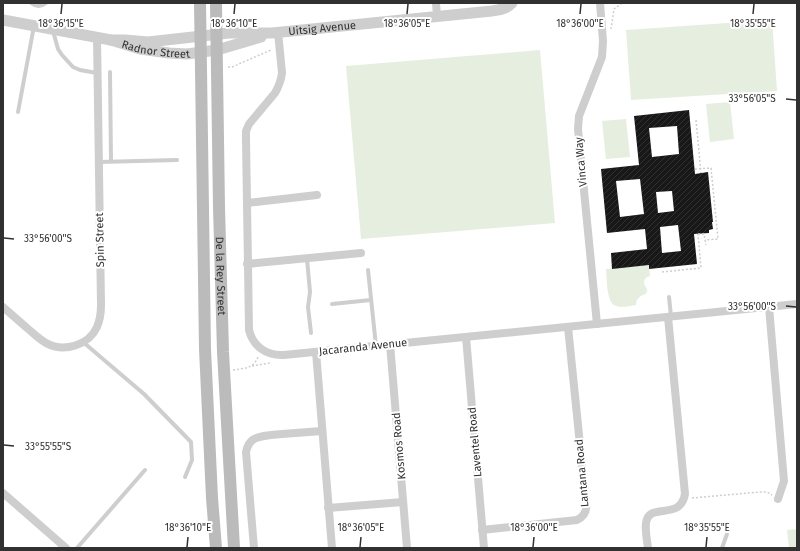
<svg xmlns="http://www.w3.org/2000/svg" width="800" height="551" font-family="'Fira Sans',sans-serif">
<style>
.green{fill:#e6eee0}
.building{fill:url(#building-hatch);fill-rule:evenodd}
.lines{fill:none;stroke-linecap:round;stroke-linejoin:round}
.path{stroke:#cecece;stroke-width:1.5;stroke-dasharray:2 2;stroke-linecap:butt}
.service{stroke:#cecece;stroke-width:4}
.minor{stroke:#cecece;stroke-width:8}
.tertiary{stroke:#cecece;stroke-width:11}
.secondary{stroke:#bbb;stroke-width:12}
.ticks{fill:none;stroke:#313131;stroke-width:1.5}
.labels{text-anchor:middle;dominant-baseline:central;stroke-width:4;stroke-linejoin:round;paint-order:stroke}
.street-label{font-size:11px;fill:#313131;stroke:#fff}
.ticks-label{font-size:10px;text-anchor:middle;fill:#313131;stroke:#fff;stroke-width:4;stroke-linejoin:round;paint-order:stroke}
</style>
<defs>
<pattern id="building-hatch" width="6" height="6" patternUnits="userSpaceOnUse"><rect width="6" height="6" fill="#181818"/><path d="M-1 1l2-2M0 6l6-6M5 7l2-2" fill="none" stroke="#313131"/></pattern>
</defs>
<rect width="100%" height="100%" fill="#fff"/>
<g class="green">
<path d="M772 20 777 91 631 100 626 30Z"/>
<path d="M540 50 555 223 361 239 346 66Z"/>
<path d="M730 102 734 139 710 142 706 104Z"/>
<path d="M626 119 630 157 606 159 602 121Z"/>
<path d="M649 265 650 276C646 277 644 279 644 283 644 285 646 287 647 289 649 297 637 292 636 305 630 306 622 308 616 306 606 303 607 278 606 269Z"/>
<path d="M797 529V548H789L787 530Z"/>
</g>
<path class="building" d="M689 110 695 174 708 172 713 222H712L713 229 709 230V233L694 234 697 264 649 269V265L612 269 611 253 647 249 645 229 607 233 601 169 639 165 634 116ZM677 126 679 154 652 157 649 128ZM640 179 644 214 620 217 616 181ZM672 191 674 211 658 213 656 192ZM678 225 681 251 662 253 660 227Z"/>
<g class="lines">
<g class="path">
<path d="M611 29 614 9 622 3"/>
<path d="M228 67H232L271 50"/>
<path d="M696 120 701 173"/>
<path d="M695 169 711 168 718 239 705 240"/>
<path d="M698 234H704L706 245"/>
<path d="M662 272 701 268 698 234"/>
<path d="M252 366 270 363"/>
<path d="M233 370C245 368 253 369 258 357"/>
<path d="M692 498 760 492H767L772 495"/>
</g>
<g class="service">
<path d="M31 3C36 7 41 7 46 3"/>
<path d="M53 31 58 49 62 55 73 67 80 70 97 73"/>
<path d="M110 72 111 161"/>
<path d="M18 112 34 26"/>
<path d="M99 162 177 160"/>
<path d="M307 259 310 292 308 307 311 333"/>
<path d="M368 270 376 346"/>
<path d="M669 297 671 316"/>
<path d="M332 304 371 300"/>
<path d="M83 342 144 394 191 442 192 460 185 477"/>
<path d="M77 548 145 470"/>
<path d="M722 548 727 534"/>
</g>
<g class="minor">
<path d="M436 3 437 16"/>
<path d="M278 32 282 73C281 81 279 86 275 93L249 124 246 131V140L249 330C253 346 266 356 284 355L797 304"/>
<path d="M247 203 317 195"/>
<path d="M247 264 361 253"/>
<path d="M3 307C11 314 19 321 27 328 33 333 39 339 46 343 64 353 89 345 97 327 100 320 101 313 101 305L97 38"/>
<path d="M769 307 784 481 778 499"/>
<path d="M597 324 578 129 579 116 602 57 603 41 600 3"/>
<path d="M466 337 484 548"/>
<path d="M390 344 407 548"/>
<path d="M316 352 332 548"/>
<path d="M3 493 66 548"/>
<path d="M328 508 403 502"/>
<path d="M482 530 577 520C583 517 587 512 586 504L568 327"/>
<path d="M254 548 246 452C247 447 249 442 254 439 262 435 273 435 282 434 295 433 309 432 322 431"/>
<path d="M648 548C647 540 645 531 646 523 649 501 680 522 685 494L668 317"/>
</g>
<g class="tertiary">
<path id="s1" d="M3 20 111 40 140 49 169 53 187 54 217 50 261 37"/>
<path id="s2" d="M111 40H125L148 42 229 33H272L492 11C499 10 507 9 512 3"/>
</g>
<g class="secondary">
<path d="M200 3 201 69 205 349 212 498 216 548"/>
<path id="s3" d="M216 3 219 207 223 352 234 548"/>
</g>
</g>
<path class="ticks" d="M61 14 62 4M234 14 235 4M407 14 408 4M580 14 581 4M753 14 754 4M786 99 796 100M4 238 14 239M786 306 796 307M4 445 14 446M187 547 188 537M360 547 361 537M533 547 534 537M706 547 707 537"/>
<g class="labels">
<g class="street-label">
<text stroke="none"><textPath href="#s2" startOffset="212">Uitsig Avenue</textPath></text>
<text stroke="none"><textPath href="#s1" startOffset="156">Radnor Street</textPath></text>
<text transform="translate(581 162) rotate(-95)">Vinca Way</text>
<text transform="translate(100 240) rotate(-91)">Spin Street</text>
<text stroke="none"><textPath href="#s3" startOffset="273">De la Rey Street</textPath></text>
<text transform="translate(363 347) rotate(-6)">Jacaranda Avenue</text>
<text transform="translate(475 442) rotate(-95)">Laventel Road</text>
<text transform="translate(399 446) rotate(-95)">Kosmos Road</text>
<text transform="translate(582 473) rotate(-95)">Lantana Road</text>
</g>
</g>
<g class="ticks-label">
<text x="61" y="27">18°36'15"E</text>
<text x="234" y="27">18°36'10"E</text>
<text x="407" y="27">18°36'05"E</text>
<text x="580" y="27">18°36'00"E</text>
<text x="753" y="27">18°35'55"E</text>
<text x="752" y="102">33°56'05"S</text>
<text x="48" y="242">33°56'00"S</text>
<text x="752" y="310">33°56'00"S</text>
<text x="48" y="450">33°55'55"S</text>
<text x="188" y="531">18°36'10"E</text>
<text x="361" y="531">18°36'05"E</text>
<text x="534" y="531">18°36'00"E</text>
<text x="707" y="531">18°35'55"E</text>
</g>
<rect width="800" height="551" fill="none" stroke="#313131" stroke-width="8"/>
</svg>
